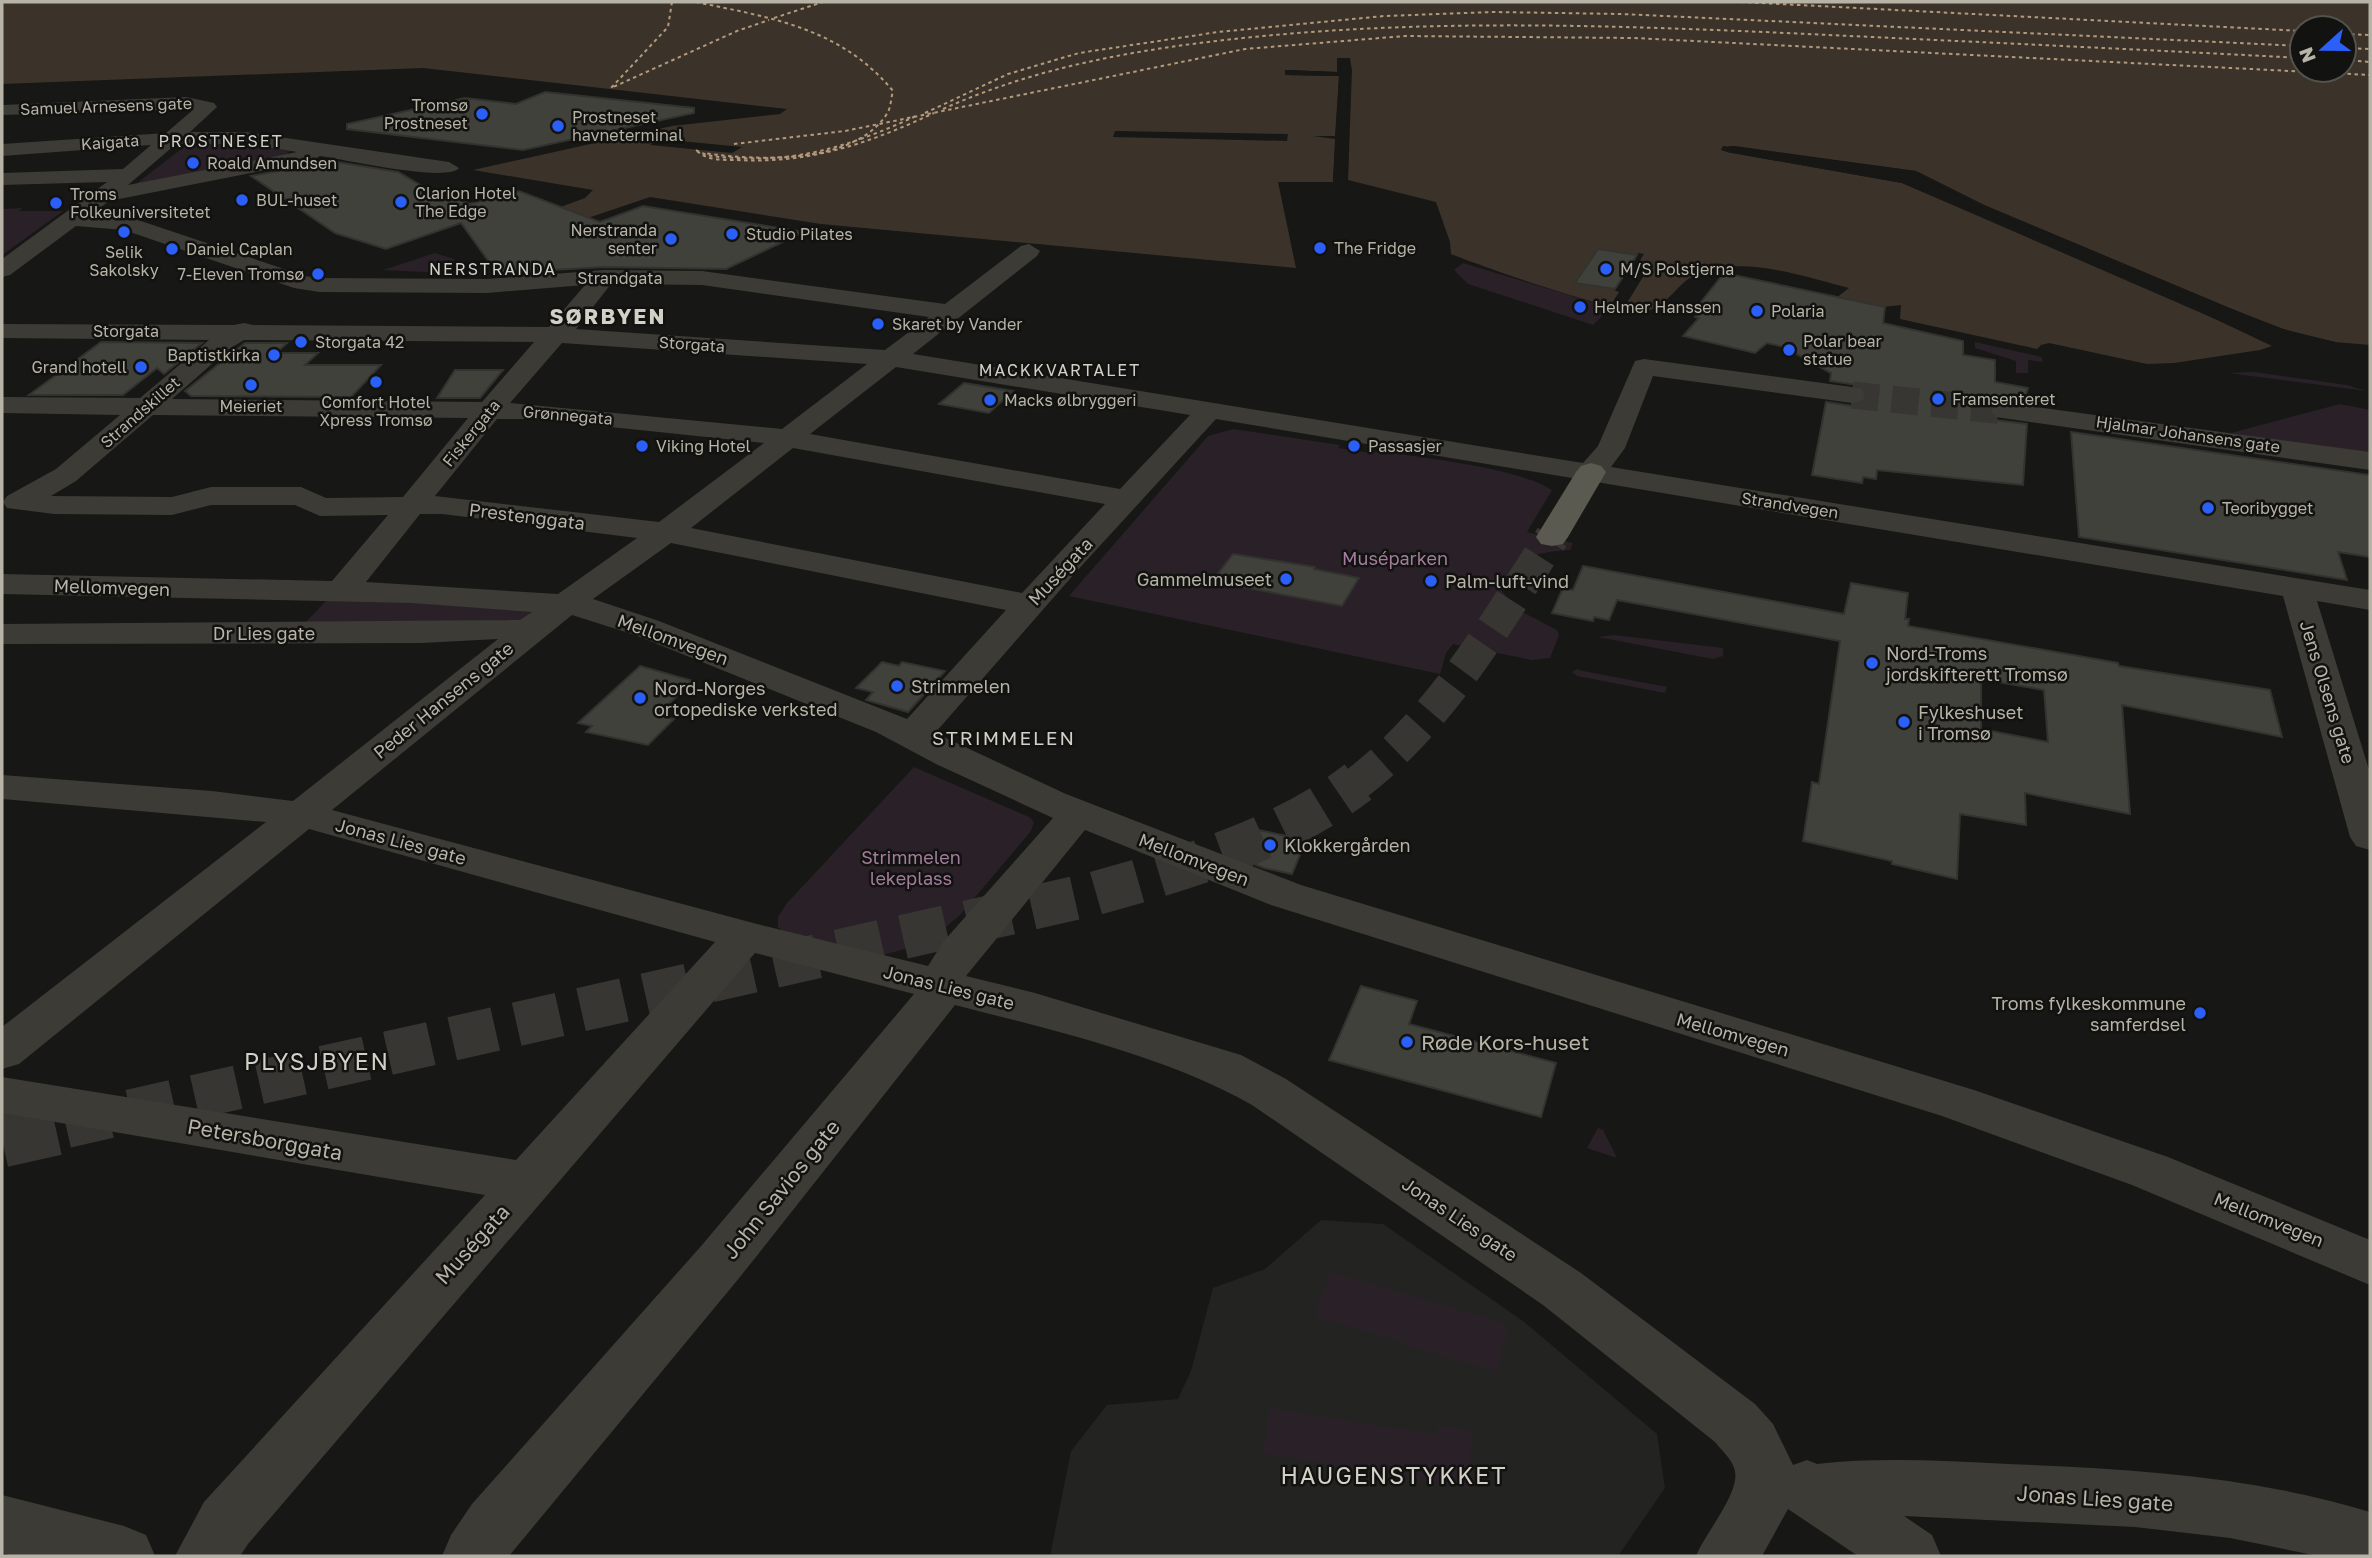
<svg xmlns="http://www.w3.org/2000/svg" width="2372" height="1558" font-family="'Golos Text',sans-serif">
<style>
.built{fill:#232421}
.green{fill:#2a2128}
.water{fill:#3b332a;fill-rule:evenodd}
.pier{fill:#171715}
.lines{fill:none;stroke-linecap:round;stroke-linejoin:round}
.ferry{stroke:#b49a7c;stroke-width:2;stroke-dasharray:3.5 3.5;stroke-linecap:butt}
.building{fill:#41413c;stroke:#32332f;stroke-width:2;fill-rule:evenodd}
.minor-tunnel{stroke:#373632;stroke-width:27;stroke-dasharray:27 13;stroke-linecap:butt}
.major-tunnel-far2{stroke:#373632;stroke-width:34;stroke-dasharray:34 18;stroke-linecap:butt}
.major-tunnel-far1{stroke:#373632;stroke-width:44;stroke-dasharray:44 22;stroke-linecap:butt}
.major-tunnel{stroke:#373632;stroke-width:55;stroke-dasharray:55 27;stroke-linecap:butt}
.minor{fill:#3c3b36;fill-rule:evenodd}
.major{fill:#5b5a51;fill-rule:evenodd}
.poi-dot{fill:#2b60f8;stroke:#121210;stroke-width:2.5}
.labels{text-anchor:middle;dominant-baseline:central;stroke-width:5;stroke-linejoin:round;paint-order:stroke}
.far-poi-label{font-size:16px;fill:#b7b3a6;stroke:#121210;text-anchor:start}
.far-street-label{font-size:16px;fill:#b7b3a6;stroke:#121210}
.far-neighbourhood-label{font-size:16px;letter-spacing:2px;fill:#d3d1c7;stroke:#121210}
.street-label{font-size:18px;fill:#b7b3a6;stroke:#121210}
.park-label{font-size:18px;fill:#a37c9e;stroke:#121210}
.poi-label{font-size:18px;fill:#b7b3a6;stroke:#121210;text-anchor:start}
.neighbourhood-label{font-size:19px;letter-spacing:2px;fill:#d3d1c7;stroke:#121210}
.far-district-label{font-size:21px;font-weight:bold;letter-spacing:2px;fill:#d3d1c7;stroke:#121210}
.near-poi-label{font-size:21px;fill:#b7b3a6;stroke:#121210;text-anchor:start}
.near-street-label{font-size:21px;fill:#b7b3a6;stroke:#121210}
.near-neighbourhood-label{font-size:23px;letter-spacing:2px;fill:#d3d1c7;stroke:#121210}
</style>
<rect width="100%" height="100%" fill="#171715"/>
<path class="built" d="M1321 1220 1383 1224 1523 1321 1657 1434 1665 1488 1618 1556H1050L1071 1451 1107 1405 1178 1399 1191 1371 1213 1288 1265 1269Z"/>
<g class="green">
<path d="M189 143 247 144 290 151 287 154 136 184Z"/>
<path d="M22 208 19 211H63L2 255V209Z"/>
<path d="M435 253 454 259V262L427 272 383 270Z"/>
<path d="M1463 263 1609 307V309L1593 325 1468 284 1454 270Z"/>
<path d="M1975 342 2042 357V362L2028 360V373H2016V361L1975 348Z"/>
<path d="M2254 372 2347 385 2366 391 2228 373Z"/>
<path d="M2340 404 2370 410V456L2231 433Z"/>
<path d="M1233 429 1340 445 1338 448 1372 453 1380 451C1423 458 1519 468 1552 490L1527 532 1573 543 1570 550C1538 552 1510 556 1502 591L1515 608 1557 630 1559 635 1550 658 1532 660 1453 644 1446 653 1440 674 1069 596 1208 436Z"/>
<path d="M360 599 537 608 521 621 303 625 327 600Z"/>
<path d="M1614 635 1723 648V656L1713 659 1598 637Z"/>
<path d="M1577 669 1583 671 1667 687 1665 693 1577 676 1572 672Z"/>
<path d="M914 767 1029 817 1034 822 1031 831 960 915 927 943 883 955 782 931 778 927V917L787 903Z"/>
<path d="M1598 1128 1603 1130 1617 1158 1587 1148Z"/>
<path d="M1331 1272 1508 1324 1497 1372 1402 1344 1414 1302 1401 1342 1315 1316Z"/>
<path d="M1270 1408 1437 1435 1438 1425 1472 1431 1469 1488 1263 1453Z"/>
</g>
<path class="water" d="M2 2H2370V345L2335 342 2275 327 1984 205 1916 171 1735 146H1729L1727 152 1902 183 2152 289 2272 346 2260 350 2174 363 2147 364 2049 343 2041 345 2037 349 1900 319 1901 305 1874 308 1836 298 1849 288C1801 276 1745 255 1697 274 1678 281 1668 307 1646 311 1621 316 1481 266 1451 254L1450 242 1436 202 1348 180 1350 59 1337 58 1338 72 1286 70V75L1339 76 1333 182H1278L1296 268 821 224 650 197 579 221 555 209 585 198 593 190 473 170 672 126 780 114 787 109 423 68 2 84ZM2302 28H2344V70H2302Z"/>
<g class="pier">
<path d="M1337 58H1350L1352 70 1348 180 1345 181 1348 70 1347 61H1342L1336 182H1333L1335 139 1313 136H1335L1339 76 1285 75V70L1337 72Z"/>
<path d="M1115 131 1288 134 1287 141 1113 137Z"/>
<path d="M660 139 732 146 742 147 732 153 650 145Z"/>
<path d="M1723 146 1916 171 1984 205 2227 307 2291 332 2335 342 2322 343 2274 330 1983 208 1915 174 1833 165 1756 152 1729 149 1903 179 2154 286 2270 338 2275 345 1902 183 1727 152 1721 150Z"/>
<path d="M1638 253 1644 254 1639 262 1651 264 1622 311 1609 308 1619 292 1614 290Z"/>
</g>
<g class="lines">
<g class="ferry">
<path d="M672 2 668 27 611 88 737 31 769 20"/>
<path d="M696 2C772 18 841 28 893 91 891 98 891 106 888 112 857 165 756 161 704 153"/>
<path d="M1741 2 2302 31"/>
<path d="M774 18 823 2"/>
<path d="M2344 34 2370 35"/>
<path d="M2344 48 2370 49"/>
<path d="M2344 60 2370 62"/>
<path d="M943 109C1039 66 1139 49 1243 38 1424 19 1605 25 1786 33 1958 41 2130 49 2302 58"/>
<path d="M925 113 1008 74 1079 53 1218 32 1384 16 1494 12 1622 14 2302 46"/>
<path d="M734 144 845 131 1245 49 1405 36 1634 38 2370 75"/>
<path d="M696 150C709 158 723 157 738 158 802 162 858 143 916 116"/>
<path d="M697 151C708 161 724 160 738 160 809 164 870 143 934 113"/>
</g>
</g>
<g class="building">
<path d="M545 92 694 108V113L523 150 347 129V124L465 98 516 104Z"/>
<path d="M331 161 398 172 448 201 457 199 470 204 519 191 600 222 643 206 804 232 726 269 604 267 497 273 461 223 386 249 335 233 251 176Z"/>
<path d="M1598 249 1637 255 1615 289 1575 283Z"/>
<path d="M1724 273 1885 307 1883 323 1963 341V355L1995 360V382L2028 388 2023 403 2004 400 1994 402 1989 410 1995 420 2027 424 2023 485 1877 470 1876 479 1863 477 1862 483 1812 475 1826 402 1853 406 1864 402 1867 394 1863 386 1830 381 1831 373 1784 347 1767 343 1755 353 1683 336 1699 318 1695 317 1702 308 1697 307Z"/>
<path d="M101 342 202 343 164 374 157 368 123 395H29Z"/>
<path d="M245 343H287L276 353H318L305 365H381L351 397 191 396 185 391Z"/>
<path d="M455 370H503L480 398H437Z"/>
<path d="M964 383 1013 391 989 413 939 404Z"/>
<path d="M2071 432 2370 475V557L2338 552 2347 580 2079 537Z"/>
<path d="M1233 554 1315 567 1314 569 1359 578 1342 606 1212 581Z"/>
<path d="M1583 566 1844 614 1851 583 1908 593 1905 619H1909L1908 626 2118 663 2119 666 2270 690 2282 737 2122 705 2130 814 2025 793 2026 825 1960 814 1957 879 1892 864V861L1803 841 1812 782 1819 784 1840 641 1617 600 1609 620 1594 617 1593 621 1552 613 1563 588 1573 590ZM1981 679 2044 690 2048 742 1981 729Z"/>
<path d="M882 662 899 666 902 662 945 671 908 712 866 700 873 692 856 688Z"/>
<path d="M640 666 693 681 657 715 674 719 648 745 586 732 592 726 578 723Z"/>
<path d="M1244 827 1306 840 1292 874 1264 868 1256 865 1258 860 1239 856 1240 852 1233 851Z"/>
<path d="M1361 986 1417 1001 1409 1024 1556 1063 1541 1117 1329 1060Z"/>
</g>
<g class="lines">
<path class="minor-tunnel" d="M1852 395 2005 411"/>
<path class="major-tunnel-far2" d="M1356 784C1442 718 1494 626 1552 537"/>
<path class="major-tunnel-far1" d="M66 1126 1093 894C1185 868 1281 841 1358 782"/>
<path class="major-tunnel" d="M2 1140 73 1124"/>
<g class="minor">
<path d="M186 97 214 103 217 107 190 132H246L449 162 459 168C448 183 342 159 320 156L311 161 109 201 92 214 135 219 305 276 319 278 487 279 604 270 702 271 945 304 1021 246 1029 244 1040 251 1037 256 913 354 1583 463 1598 446 1635 361 1644 359 1852 387 1862 389 1865 395 1862 401 1852 403 1653 376 1625 448 1611 467 2370 590V610L2317 601 2370 773V850L2356 846 2350 837 2283 596 1216 419 1075 573 935 733 1066 794 1301 885 1974 1090 2168 1157 2370 1240V1285L2132 1185 1942 1116 1271 905 1085 830 966 976 1035 993 1241 1055 1286 1079 1581 1273 1755 1404 1773 1424 1793 1465 1807 1460 1817 1464C1881 1457 1944 1461 2008 1464 2130 1469 2253 1476 2370 1512V1556H2318L2230 1538 2135 1527 1904 1516 1932 1535 1941 1556H1858L1788 1509 1762 1556H1696C1705 1533 1743 1490 1734 1468 1731 1458 1721 1450 1715 1442L1543 1305 1252 1105C1166 1056 1052 1030 955 1005L740 1277 509 1556H442L451 1535 472 1504 702 1245 914 994 755 953 248 1544 240 1556H175L204 1502 485 1195 2 1113V1077L516 1160 715 942 309 829 19 1064 2 1069V1027L266 822 2 799V775L212 791 293 801 498 639 422 643 2 644V624L520 620 532 612 412 603 2 594V574L332 581 388 515 320 516 295 505H211L172 515 54 514 7 508 3 502 7 496 56 469 120 415 2 413V397L140 398 209 340 2 338V324L234 325 244 323 253 325 549 327 585 285 487 293 319 292 294 288 124 230 76 226 10 275 2 277V259L107 182 2 185V173L123 169 151 145 2 156V144L166 133 194 109 2 115V105ZM176 144H246L297 152 128 185ZM611 284 702 285 929 317 885 350 576 329ZM244 340 534 342 482 402 172 399 229 349ZM562 343 867 364 782 429 510 403ZM896 367 1190 415 1120 489 810 434ZM153 415 468 418 403 497 326 498 301 487H211L172 497 51 496 76 481ZM497 419H534L764 443 659 522 435 496ZM793 448 1105 504 1022 593 691 528ZM420 514H442L637 538 558 594 366 582ZM671 543 1006 610 907 719 659 621 593 599ZM572 615 635 635 876 732 936 764 1053 818 943 942 928 966 757 924 332 810Z"/>
<path d="M2005 403 2370 452V470L1995 417 1991 411 1995 405Z"/>
<path d="M2 1495 124 1526 146 1535 155 1556H14L2 1553Z"/>
</g>
<path class="major" d="M1591 463 1601 466 1606 472 1568 537 1563 544 1552 546 1541 544 1536 537 1576 472 1581 466Z"/>
</g>
<g class="poi-dot">
<circle cx="482" cy="114" r="7"/>
<circle cx="558" cy="126" r="7"/>
<circle cx="193" cy="163" r="7"/>
<circle cx="242" cy="200" r="7"/>
<circle cx="401" cy="202" r="7"/>
<circle cx="56" cy="203" r="7"/>
<circle cx="124" cy="232" r="7"/>
<circle cx="732" cy="234" r="7"/>
<circle cx="671" cy="239" r="7"/>
<circle cx="1320" cy="248" r="7"/>
<circle cx="172" cy="249" r="7"/>
<circle cx="1606" cy="269" r="7"/>
<circle cx="318" cy="274" r="7"/>
<circle cx="1580" cy="307" r="7"/>
<circle cx="1757" cy="311" r="7"/>
<circle cx="878" cy="324" r="7"/>
<circle cx="301" cy="342" r="7"/>
<circle cx="1789" cy="350" r="7"/>
<circle cx="274" cy="355" r="7"/>
<circle cx="141" cy="367" r="7"/>
<circle cx="376" cy="382" r="7"/>
<circle cx="251" cy="385" r="7"/>
<circle cx="1938" cy="399" r="7"/>
<circle cx="990" cy="400" r="7"/>
<circle cx="642" cy="446" r="7"/>
<circle cx="1354" cy="446" r="7"/>
<circle cx="2208" cy="508" r="7"/>
<circle cx="1286" cy="579" r="7"/>
<circle cx="1431" cy="581" r="7"/>
<circle cx="1872" cy="663" r="7"/>
<circle cx="897" cy="686" r="7"/>
<circle cx="640" cy="698" r="7"/>
<circle cx="1904" cy="722" r="7"/>
<circle cx="1270" cy="845" r="7"/>
<circle cx="2200" cy="1013" r="7"/>
<circle cx="1407" cy="1042" r="7"/>
</g>
<g class="labels">
<g class="far-poi-label">
<text x="468" y="105" text-anchor="end">Tromsø<tspan x="468" dy="18">Prostneset</tspan></text>
<text x="572" y="117">Prostneset<tspan x="572" dy="18">havneterminal</tspan></text>
<text x="207" y="163">Roald Amundsen</text>
<text x="415" y="193">Clarion Hotel<tspan x="415" dy="18">The Edge</tspan></text>
<text x="70" y="194">Troms<tspan x="70" dy="18">Folkeuniversitetet</tspan></text>
<text x="256" y="200">BUL-huset</text>
<text x="657" y="230" text-anchor="end">Nerstranda<tspan x="657" dy="18">senter</tspan></text>
<text x="746" y="234">Studio Pilates</text>
<text x="1334" y="248">The Fridge</text>
<text x="186" y="249">Daniel Caplan</text>
<text x="124" y="252" text-anchor="middle">Selik<tspan x="124" dy="18">Sakolsky</tspan></text>
<text x="1620" y="269">M/S Polstjerna</text>
<text x="304" y="274" text-anchor="end">7-Eleven Tromsø</text>
<text x="1594" y="307">Helmer Hanssen</text>
<text x="1771" y="311">Polaria</text>
<text x="892" y="324">Skaret by Vander</text>
<text x="1803" y="341">Polar bear<tspan x="1803" dy="18">statue</tspan></text>
<text x="315" y="342">Storgata 42</text>
<text x="260" y="355" text-anchor="end">Baptistkirka</text>
<text x="127" y="367" text-anchor="end">Grand hotell</text>
<text x="1952" y="399">Framsenteret</text>
<text x="1004" y="400">Macks ølbryggeri</text>
<text x="376" y="402" text-anchor="middle">Comfort Hotel<tspan x="376" dy="18">Xpress Tromsø</tspan></text>
<text x="251" y="406" text-anchor="middle">Meieriet</text>
<text x="656" y="446">Viking Hotel</text>
<text x="1368" y="446">Passasjer</text>
<text x="2222" y="508">Teoribygget</text>
</g>
<g class="far-street-label">
<text transform="translate(106 106) rotate(-2)">Samuel Arnesens gate</text>
<text transform="translate(110 142) rotate(-4)">Kaigata</text>
<text x="620" y="278">Strandgata</text>
<text x="126" y="331">Storgata</text>
<text transform="translate(692 344) rotate(4)">Storgata</text>
<text transform="translate(140 412) rotate(-41)">Strandskillet</text>
<text transform="translate(568 415) rotate(5)">Grønnegata</text>
<text transform="translate(471 433) rotate(-51)">Fiskergata</text>
<text transform="translate(2188 434) rotate(8)">Hjalmar Johansens gate</text>
<text transform="translate(1790 505) rotate(9)">Strandvegen</text>
</g>
<g class="far-neighbourhood-label">
<text x="221" y="141">PROSTNESET</text>
<text x="493" y="269">NERSTRANDA</text>
<text x="1060" y="370">MACKKVARTALET</text>
</g>
<g class="street-label">
<text transform="translate(527 516) rotate(7)">Prestenggata</text>
<text transform="translate(1060 571) rotate(-47)">Muségata</text>
<text transform="translate(112 587) rotate(2)">Mellomvegen</text>
<text x="264" y="633">Dr Lies gate</text>
<text transform="translate(673 639) rotate(20)">Mellomvegen</text>
<text transform="translate(2328 692) rotate(73)">Jens Olsens gate</text>
<text transform="translate(443 700) rotate(-39)">Peder Hansens gate</text>
<text transform="translate(401 841) rotate(15)">Jonas Lies gate</text>
<text transform="translate(1194 859) rotate(21)">Mellomvegen</text>
<text transform="translate(949 987) rotate(14)">Jonas Lies gate</text>
<text transform="translate(1733 1034) rotate(16)">Mellomvegen</text>
<text transform="translate(1460 1219) rotate(34)">Jonas Lies gate</text>
<text transform="translate(2269 1219) rotate(22)">Mellomvegen</text>
</g>
<g class="park-label">
<text x="1395" y="558">Muséparken</text>
<text x="911" y="857">Strimmelen<tspan x="911" dy="21">lekeplass</tspan></text>
</g>
<g class="poi-label">
<text x="1272" y="579" text-anchor="end">Gammelmuseet</text>
<text x="1445" y="581">Palm-luft-vind</text>
<text x="1886" y="653">Nord-Troms<tspan x="1886" dy="21">jordskifterett Tromsø</tspan></text>
<text x="911" y="686">Strimmelen</text>
<text x="654" y="688">Nord-Norges<tspan x="654" dy="21">ortopediske verksted</tspan></text>
<text x="1918" y="712">Fylkeshuset<tspan x="1918" dy="21">i Tromsø</tspan></text>
<text x="1284" y="845">Klokkergården</text>
<text x="2186" y="1003" text-anchor="end">Troms fylkeskommune<tspan x="2186" dy="21">samferdsel</tspan></text>
</g>
<g class="neighbourhood-label">
<text x="1004" y="737">STRIMMELEN</text>
</g>
<g class="far-district-label">
<text x="608" y="316">SØRBYEN</text>
</g>
<g class="near-poi-label">
<text x="1421" y="1042">Røde Kors-huset</text>
</g>
<g class="near-street-label">
<text transform="translate(265 1139) rotate(10)">Petersborggata</text>
<text transform="translate(781 1189) rotate(-51)">John Savios gate</text>
<text transform="translate(472 1244) rotate(-48)">Muségata</text>
<text transform="translate(2095 1498) rotate(4)">Jonas Lies gate</text>
</g>
<g class="near-neighbourhood-label">
<text x="317" y="1061">PLYSJBYEN</text>
<text x="1394" y="1475">HAUGENSTYKKET</text>
</g>
</g>
<rect width="2372" height="1558" fill="none" stroke="#b7b3a6" stroke-width="7"/>
<g transform="translate(2323 49) rotate(249)"><circle r="33" fill="#121210" stroke="#54524c" stroke-width="2"/>
<path d="M0-5L12 26L0 18L-12 26Z" fill="#2b60f8"/>
<text y="-10" font-size="19" font-weight="bold" text-anchor="middle" fill="#b7b3a6">N</text>
</g>
</svg>
